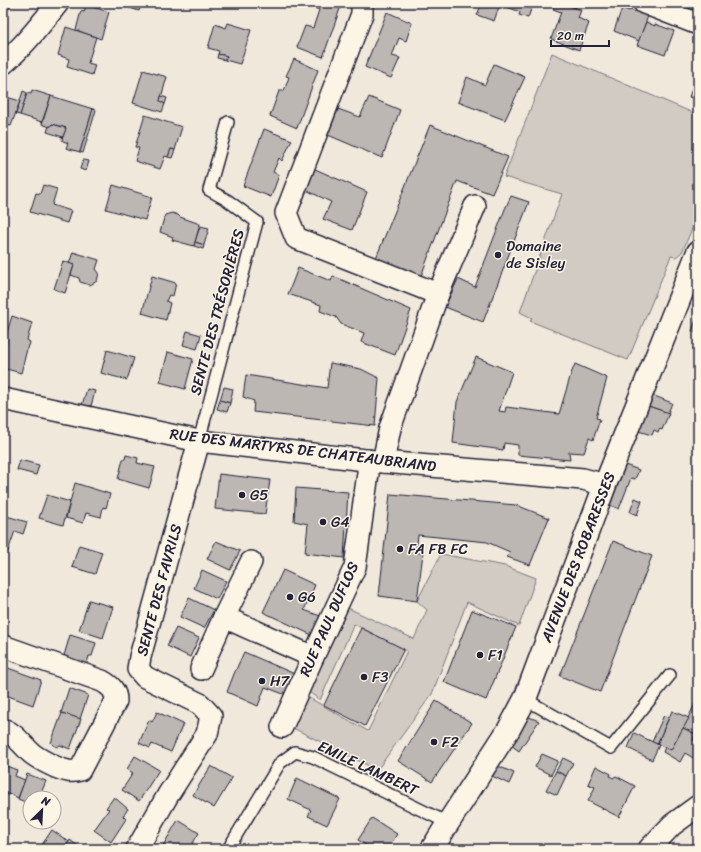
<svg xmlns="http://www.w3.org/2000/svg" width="701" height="852" font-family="Sriracha,sans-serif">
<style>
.green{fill:#d1cbc3;stroke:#7a767f}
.building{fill:#bcb7b3;stroke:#22223b}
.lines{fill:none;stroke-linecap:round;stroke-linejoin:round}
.service-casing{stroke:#22223b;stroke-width:14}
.minor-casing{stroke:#22223b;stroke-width:24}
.tertiary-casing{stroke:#22223b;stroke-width:25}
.service{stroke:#fcf5e5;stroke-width:11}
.minor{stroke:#fcf5e5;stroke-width:21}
.tertiary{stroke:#fcf5e5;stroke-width:22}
.poi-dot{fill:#22223b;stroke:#fcf5e5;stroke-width:1.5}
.labels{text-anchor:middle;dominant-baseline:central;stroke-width:3;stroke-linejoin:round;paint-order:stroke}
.poi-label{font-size:15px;fill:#22223b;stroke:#fcf5e5;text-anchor:start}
.street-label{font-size:15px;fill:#22223b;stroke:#fcf5e5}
</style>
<rect width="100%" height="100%" fill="#efe8db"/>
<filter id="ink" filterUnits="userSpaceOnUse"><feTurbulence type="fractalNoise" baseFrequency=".025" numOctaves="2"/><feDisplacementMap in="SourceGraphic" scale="8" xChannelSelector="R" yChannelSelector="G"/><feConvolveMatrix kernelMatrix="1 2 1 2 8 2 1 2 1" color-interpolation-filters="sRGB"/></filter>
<g filter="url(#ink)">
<g class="green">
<path d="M552 53 698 115V215L682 252 676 257 671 256 628 360 530 321 532 318 520 312 562 194 504 177Z"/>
<path d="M441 554 505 566 536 578 519 626 467 602 432 694 377 770 293 728 304 695 368 731 407 651 354 624 320 700 306 690 348 608 414 639 427 610 417 601Z"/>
</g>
<g class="building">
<path d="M3 3H13L3 15Z"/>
<path d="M115 3H142L139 11Z"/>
<path d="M310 3H342L323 57 297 47 305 26 313 28 319 10 309 5Z"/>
<path d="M482 3H533L528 18 519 15 520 12 500 4 494 21 477 15Z"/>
<path d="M556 3H562L581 10 578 18 589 23 579 50 551 39 561 12 553 9Z"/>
<path d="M562 3H576L575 8Z"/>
<path d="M86 5 109 12 101 39 76 30 81 11 84 12Z"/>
<path d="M622 8 629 11 630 10 648 16 639 41 614 31Z"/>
<path d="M387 12 412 23 406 41 399 38 392 56 400 58 391 78 365 67Z"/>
<path d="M646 22 655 26V24L674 31 665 55 637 45Z"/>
<path d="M228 23 251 30 240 64 225 60 227 56 218 54 219 51 208 48 215 24 226 28Z"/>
<path d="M66 27 96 37 88 63 95 65 92 75 67 67 69 59 58 55Z"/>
<path d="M218 54 227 56 225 60 217 58Z"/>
<path d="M294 59 318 70 297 128 270 116 279 91H284L289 77 286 76Z"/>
<path d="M494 64 525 77 505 120 458 102 467 77 485 85Z"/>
<path d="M143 70 167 77 160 101 165 104 162 112 133 103Z"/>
<path d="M696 78 698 79V100L689 97Z"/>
<path d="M32 90 51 96 42 122 20 115 27 93 31 94Z"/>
<path d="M23 91 27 93 20 115 16 114Z"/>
<path d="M3 96 20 101 11 126 3 124Z"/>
<path d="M51 96 93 109 80 152 66 148 68 143 63 141 62 139 66 128 52 124 50 127 42 124Z"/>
<path d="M161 96 167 98 165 104 160 101Z"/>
<path d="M369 97 400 110 382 158 328 135 338 109 360 117Z"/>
<path d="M93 109 96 110 83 153 80 152Z"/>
<path d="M145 115 182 127 175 150 171 149 168 157 165 156 160 169 135 161 139 148 135 147Z"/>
<path d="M52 124 66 128 63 137 47 132 49 126 50 127Z"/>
<path d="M430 125 508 157 492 194 457 181 421 276 376 258Z"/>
<path d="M264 129 292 140 282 161 279 158 273 172 279 175 271 197 243 186Z"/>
<path d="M171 149 175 150 172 158 168 157Z"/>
<path d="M83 160 89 161 86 171 80 169Z"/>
<path d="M315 169 367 192 352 230 323 219 331 202 306 190Z"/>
<path d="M43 185 57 189 52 205 71 211 67 223 30 212 36 193 40 194Z"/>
<path d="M113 185 152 197 145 220 106 209Z"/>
<path d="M511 196 529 202 483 322 445 307 458 279 475 287 505 209Z"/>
<path d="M172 213 178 215 180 217 200 224 194 246 172 240 173 237 160 232 165 215Z"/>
<path d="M200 226 209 228 204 245 195 242Z"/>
<path d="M195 242 204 245 203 249 194 246Z"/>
<path d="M73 252 99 260 96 269 99 273 97 281 90 285 80 282 79 278 71 275 74 265 69 264Z"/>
<path d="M63 261 74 265 65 293 54 289Z"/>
<path d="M298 268 331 281 333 276 411 310 395 355 361 342 364 333 341 324 336 317 320 311 321 305 288 294Z"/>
<path d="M152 276 176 283 173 296 169 295 166 301 170 303 166 320 142 313Z"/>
<path d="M698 314V333L692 331Z"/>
<path d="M12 316 32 323 27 340 30 342 29 346 28 345 21 373 3 368V354L7 340 5 339Z"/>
<path d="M187 331 201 335 197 349 183 345Z"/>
<path d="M107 350 134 358 127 380 101 373Z"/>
<path d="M168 352 193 359 185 389 160 382Z"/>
<path d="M476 357 512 372 499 411 505 412 506 407 559 414 571 374 575 364 607 378 596 418 600 419 593 440 589 438 584 453 569 452 570 460 518 455V445L504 443 503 450 453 443 457 402Z"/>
<path d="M330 363 361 369 379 378 375 426 253 412 254 401 243 397 246 375 327 388Z"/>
<path d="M224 387 233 389 230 403 220 400Z"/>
<path d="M87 389 95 391 91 406 82 405Z"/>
<path d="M652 395 672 403 668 413 648 406Z"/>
<path d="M220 400 230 403 227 412 217 409Z"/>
<path d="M648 406 669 413 662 430 660 429 658 432 654 430 652 435 638 431Z"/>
<path d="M126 455 138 458 137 463 155 467 149 488 118 479 123 459H125Z"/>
<path d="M20 460 39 465 36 475 17 470Z"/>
<path d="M625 465 639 470 635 479 631 478 619 509 610 505Z"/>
<path d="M219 474 270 480 265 514 215 509Z"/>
<path d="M75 483 110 494 106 508 103 507 101 517 86 513 83 523 66 518Z"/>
<path d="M296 488 348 492 344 558 305 553 308 524 294 521Z"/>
<path d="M390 494 516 505 549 518 530 565 507 557 510 552 487 542 418 535 416 553H423L417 601 379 596Z"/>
<path d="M47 495 70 502 63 525 39 518Z"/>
<path d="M635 498 642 501 637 515 630 512Z"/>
<path d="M3 515 27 522 23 534 15 531 7 554 3 553Z"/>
<path d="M216 541 240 551 230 570 207 559Z"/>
<path d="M613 541 652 556 600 692 560 676Z"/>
<path d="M79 545 102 552 95 574 72 567Z"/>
<path d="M202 570 226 581 217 599 194 588Z"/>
<path d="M283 570 315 585 304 610 323 617 314 636 263 612Z"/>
<path d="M189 598 214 610 204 628 180 617Z"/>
<path d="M89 600 113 607 103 638 79 630Z"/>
<path d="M472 610 516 627 486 700 444 682Z"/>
<path d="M176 628 199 638 190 657 167 646Z"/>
<path d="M361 628 404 649 365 726 324 705Z"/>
<path d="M70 635 96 643 92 656H89L86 667 63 659Z"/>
<path d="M244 652 297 675 286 695 265 687 258 706 227 692 234 674Z"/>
<path d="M3 666 8 668 3 683Z"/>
<path d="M8 668 41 680 33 705 3 694V683Z"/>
<path d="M69 688 88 695 80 719 61 713Z"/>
<path d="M436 701 472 723 432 782 398 761Z"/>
<path d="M696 702 698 703V727L695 734 683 728Z"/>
<path d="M672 711 689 718 671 750 657 744Z"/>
<path d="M157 712 183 724 171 752 152 744 150 748 139 743 149 720 152 722Z"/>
<path d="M62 713 81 719 70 749 60 745 57 747 53 745 51 743 59 721Z"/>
<path d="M664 715 669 717 657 744 652 742Z"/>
<path d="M529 717 539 721 519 751 511 745Z"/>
<path d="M683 728 695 734 693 740 698 743V753L695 759 685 753 680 762 663 752 665 747 671 750Z"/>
<path d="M634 733 659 745 652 760 628 748Z"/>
<path d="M542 754 558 761 551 775 535 767Z"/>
<path d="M135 756 159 770 139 801 122 790 133 773 127 769Z"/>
<path d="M563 758 573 763 566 776 556 771Z"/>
<path d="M4 765 17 770 15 776 25 780 18 798 10 794 9 795 3 793Z"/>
<path d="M211 766 232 778 214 808 193 795Z"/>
<path d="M498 766 514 773 509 784 492 776Z"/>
<path d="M596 766 611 774 610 776 613 778 616 776 635 786 619 817 588 801 595 787 588 784Z"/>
<path d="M556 771 566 776 557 795 546 790Z"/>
<path d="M27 774 46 781 39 798H30V804L18 799Z"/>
<path d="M297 778 340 799 327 825 308 816 311 810 288 799Z"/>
<path d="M114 797 128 809 123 816 126 819 111 842 94 830 109 809 106 808Z"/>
<path d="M372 818 397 834 388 849H372L358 840Z"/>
<path d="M178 820 199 833 189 849H161Z"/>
<path d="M52 830 69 842 64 849H39Z"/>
<path d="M70 840 82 849H64Z"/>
</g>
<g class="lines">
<defs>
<g id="service">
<path d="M199 441 257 222 227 200 209 190 228 122"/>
<path d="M525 699 611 748 670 675"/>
<path d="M228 849 280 763 295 752 313 757 448 823"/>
</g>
<g id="minor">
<path d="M362 3V14L286 213 296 238 438 294 475 206"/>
<path d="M644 3 698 24"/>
<path d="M3 64C24 46 41 24 58 3"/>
<path d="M3 399 199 441 383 462 583 479 605 485"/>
<path d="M383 462 390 428 410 373 438 294"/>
<path d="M224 617 313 657"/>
<path d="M3 646 102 681C111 686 116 691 116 701L80 770C76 771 72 772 68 771 57 769 36 758 29 751 20 742 15 734 3 729"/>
<path d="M201 669 224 617 251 562"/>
<path d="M282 727 313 657 355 567 368 473V460"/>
<path d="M137 849 168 795 207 734 211 716 200 704 145 677 138 669 140 657 199 441"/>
<path d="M649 849 672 825 698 806"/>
</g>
<path id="tertiary" d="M432 849 448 823 509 729 525 699 605 485 698 252"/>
</defs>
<use href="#service" class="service-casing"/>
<use href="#minor" class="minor-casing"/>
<use href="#tertiary" class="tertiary-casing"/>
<use href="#service" class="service"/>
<use href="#minor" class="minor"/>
<use href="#tertiary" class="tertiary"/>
</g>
</g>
<g class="poi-dot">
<circle cx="498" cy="255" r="4"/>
<circle cx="242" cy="495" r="4"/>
<circle cx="323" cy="522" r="4"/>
<circle cx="400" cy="549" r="4"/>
<circle cx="290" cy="597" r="4"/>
<circle cx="480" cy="655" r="4"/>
<circle cx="364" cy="677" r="4"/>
<circle cx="262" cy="681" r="4"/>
<circle cx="434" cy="742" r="4"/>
</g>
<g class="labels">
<g class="poi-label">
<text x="506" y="246">Domaine<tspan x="506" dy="17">de Sisley</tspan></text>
<text x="250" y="495">G5</text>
<text x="331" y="522">G4</text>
<text x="408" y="549">FA FB FC</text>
<text x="298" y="597">G6</text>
<text x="488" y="655">F1</text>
<text x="372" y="677">F3</text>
<text x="270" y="681">H7</text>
<text x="442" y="742">F2</text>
</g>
<g class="street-label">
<text transform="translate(217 312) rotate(-75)">SENTE DES TRÉSORIÈRES</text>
<text transform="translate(303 450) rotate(7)">RUE DES MARTYRS DE CHATEAUBRIAND</text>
<text transform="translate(578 557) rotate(-69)">AVENUE DES ROBARESSES</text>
<text transform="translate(159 590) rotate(-75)">SENTE DES FAVRILS</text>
<text transform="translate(329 619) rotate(-66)">RUE PAUL DUFLOS</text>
<text transform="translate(368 768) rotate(25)">EMILE LAMBERT</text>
</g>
</g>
<rect width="701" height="852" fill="none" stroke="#fcf5e5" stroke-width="16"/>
<rect x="8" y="8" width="685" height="836" fill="none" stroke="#22223b" stroke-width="1.5" filter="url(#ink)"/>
<g transform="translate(42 810) rotate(24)"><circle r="19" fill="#fcf5e5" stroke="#a5a1a1"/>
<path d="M0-3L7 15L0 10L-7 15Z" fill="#22223b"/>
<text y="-6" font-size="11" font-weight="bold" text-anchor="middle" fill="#22223b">N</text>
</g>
<path d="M551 40v6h58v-6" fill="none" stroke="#22223b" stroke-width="2"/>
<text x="557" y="40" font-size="12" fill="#22223b" stroke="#fcf5e5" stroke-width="3" paint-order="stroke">20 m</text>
</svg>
